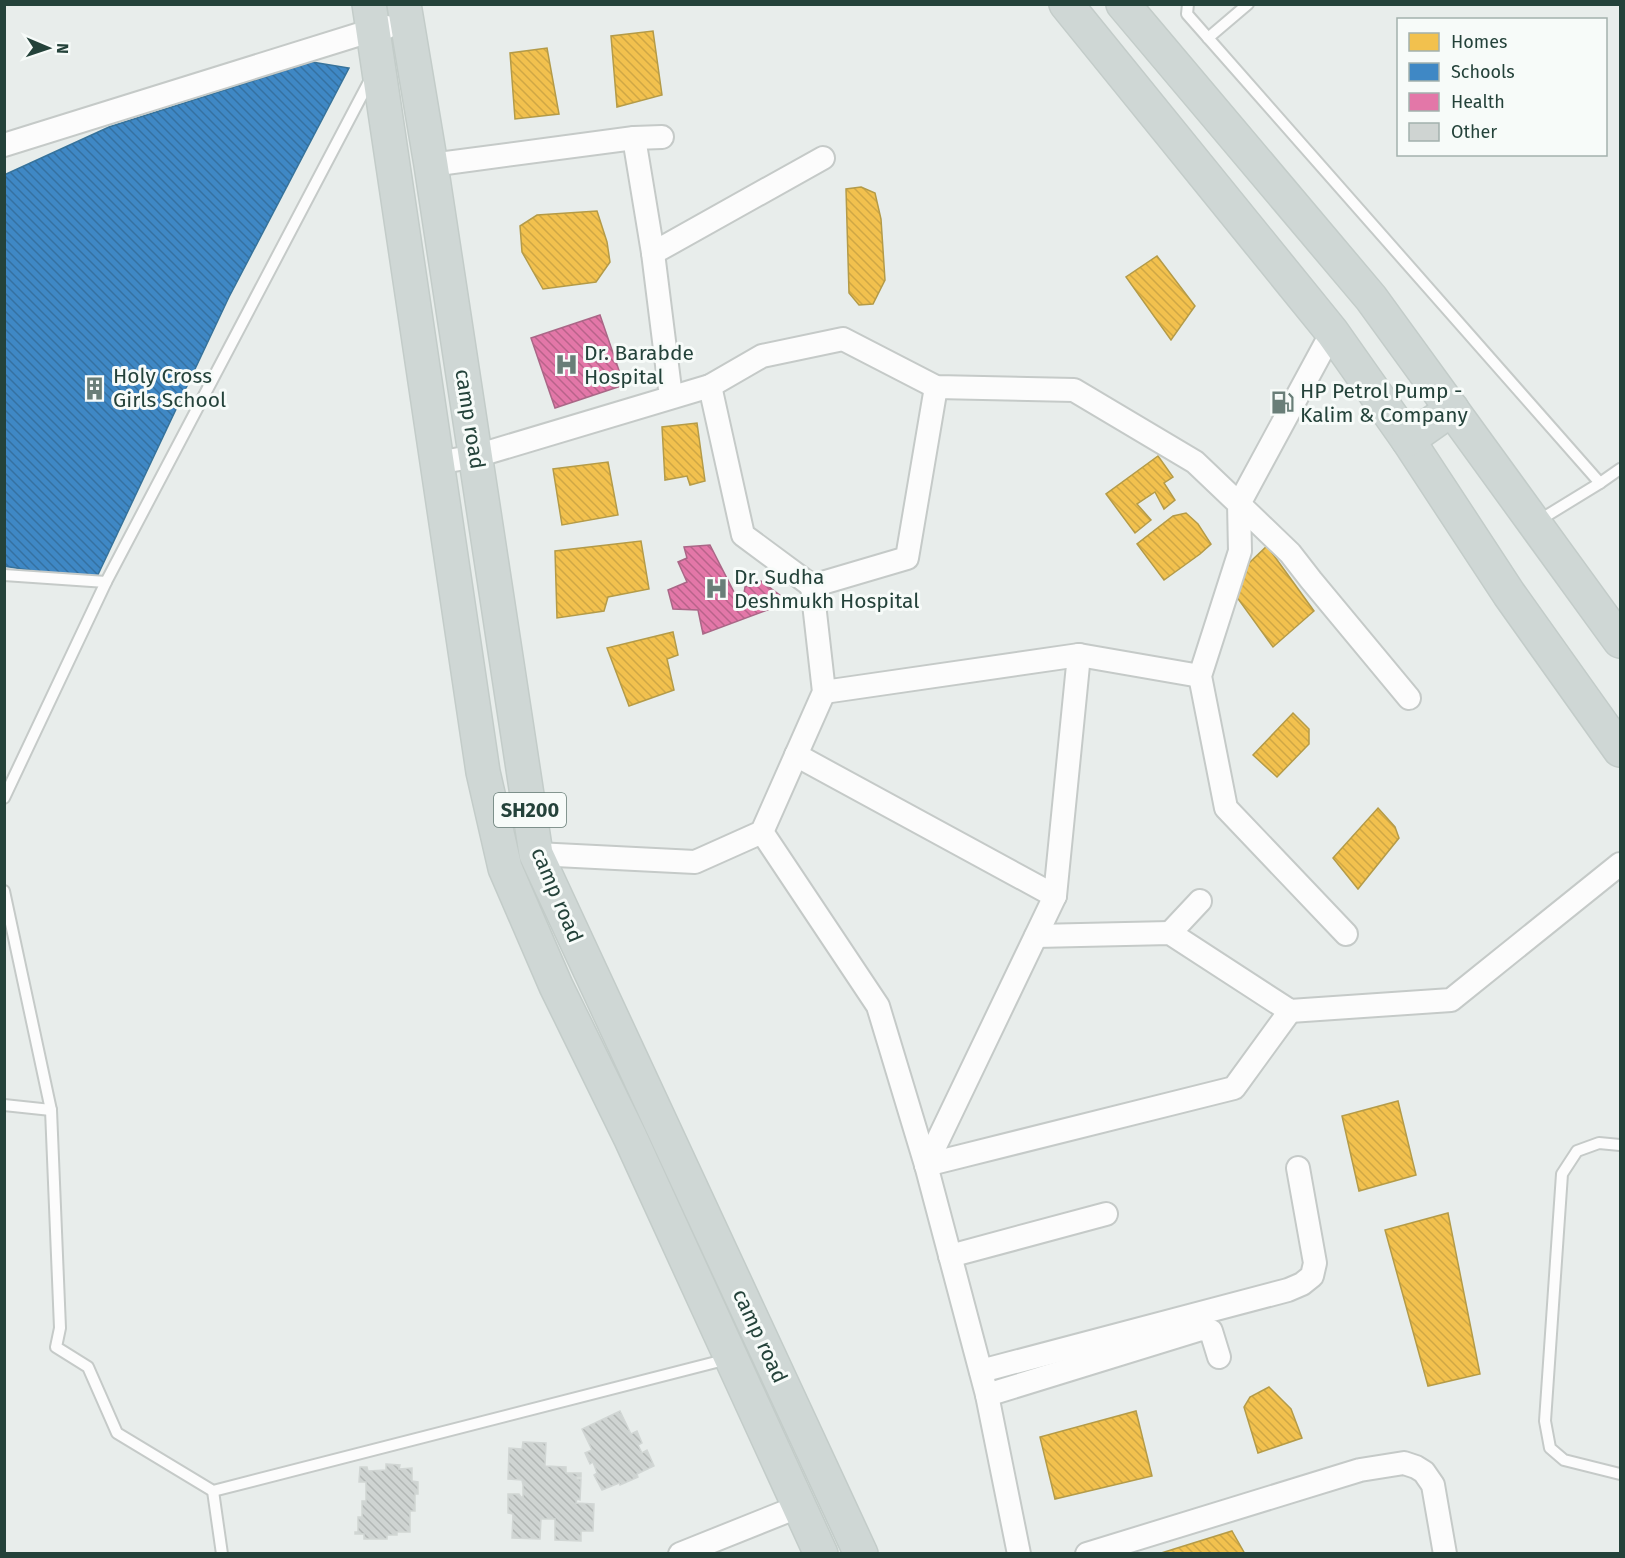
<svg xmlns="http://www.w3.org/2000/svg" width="1625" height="1558" font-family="'Fira Sans',sans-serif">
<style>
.homes{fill:url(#homes-back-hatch);stroke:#b49b48;stroke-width:1.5}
.schools{fill:url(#schools-back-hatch);stroke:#37739b;stroke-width:1.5}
.health{fill:url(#health-back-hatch);stroke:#aa6787;stroke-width:1.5}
.building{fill:url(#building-back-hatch);stroke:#d1d6d4;stroke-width:1.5}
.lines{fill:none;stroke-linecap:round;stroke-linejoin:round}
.lane-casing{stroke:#c5cac8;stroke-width:14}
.street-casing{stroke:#c5cac8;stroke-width:26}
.primary-casing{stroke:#c3ccc9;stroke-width:36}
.lane{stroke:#fcfcfc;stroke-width:10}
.street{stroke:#fcfcfc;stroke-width:22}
.primary{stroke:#cfd7d5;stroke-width:33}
.labels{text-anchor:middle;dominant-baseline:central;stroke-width:6;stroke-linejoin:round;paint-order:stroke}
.shield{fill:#f7fbf9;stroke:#637a73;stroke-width:1.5}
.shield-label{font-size:20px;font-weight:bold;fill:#24423a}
.poi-label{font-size:21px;fill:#24423a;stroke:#f7fbf9;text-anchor:start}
.street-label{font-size:21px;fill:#24423a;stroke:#f7fbf9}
</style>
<defs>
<pattern id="homes-back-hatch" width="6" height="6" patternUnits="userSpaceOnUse" patternTransform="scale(1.5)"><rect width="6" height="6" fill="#f2c14e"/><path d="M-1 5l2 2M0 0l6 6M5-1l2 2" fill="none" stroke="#cfa745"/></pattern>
<pattern id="schools-back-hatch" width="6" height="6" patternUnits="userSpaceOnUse" patternTransform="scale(1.5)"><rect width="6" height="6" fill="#3f88c5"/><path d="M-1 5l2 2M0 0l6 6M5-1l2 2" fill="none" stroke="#3571a1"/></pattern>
<pattern id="health-back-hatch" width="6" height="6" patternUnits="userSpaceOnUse" patternTransform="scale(1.5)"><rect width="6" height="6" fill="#e377a8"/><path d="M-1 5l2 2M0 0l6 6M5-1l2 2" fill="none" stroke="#b8638a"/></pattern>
<pattern id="building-back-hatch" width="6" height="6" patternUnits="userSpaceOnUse" patternTransform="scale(1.5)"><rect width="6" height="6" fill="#cfd4d2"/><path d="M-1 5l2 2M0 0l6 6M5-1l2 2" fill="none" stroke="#b2b7b5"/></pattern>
</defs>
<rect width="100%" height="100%" fill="#e8edeb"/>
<g class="homes">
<path d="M653 31 662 95 617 107 611 36Z"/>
<path d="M547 48 559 114 515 119 510 53Z"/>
<path d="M861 187 875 193 881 219 885 280 873 304 859 305 849 293 846 189Z"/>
<path d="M597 211 607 242 610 262 596 282 543 289 522 252 520 226 537 215Z"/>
<path d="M1157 256 1195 306 1171 340 1126 277Z"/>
<path d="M697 423 705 481 690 485 687 476 665 480 662 427Z"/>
<path d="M1158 456 1173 477 1164 483 1175 500 1164 509 1155 492 1137 504 1151 520 1135 533 1106 494Z"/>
<path d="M608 462 618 515 562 525 553 469Z"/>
<path d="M1186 513 1198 524 1211 544 1200 554 1164 580 1137 544 1173 516Z"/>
<path d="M641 541 649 589 608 597 604 611 557 618 555 551Z"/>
<path d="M1267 546 1314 611 1273 647 1236 596 1247 565Z"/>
<path d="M673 632 678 655 667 659 674 690 629 706 607 648Z"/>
<path d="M1293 713 1309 729V744L1277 777 1253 755Z"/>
<path d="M1378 808 1395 827 1399 838 1358 889 1333 858Z"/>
<path d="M1398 1101 1416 1175 1359 1191 1342 1116Z"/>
<path d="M1448 1213 1480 1374 1428 1386 1385 1230Z"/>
<path d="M1269 1387 1291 1409 1302 1438 1258 1453 1244 1407 1250 1397Z"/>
<path d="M1136 1411 1152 1476 1055 1499 1040 1437Z"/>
<path d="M1232 1531 1245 1554H1158Z"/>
</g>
<path class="schools" d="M312 62 349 68 229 297 95 581 4 566V175L109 127Z"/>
<g class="health">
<path d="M600 315 624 385 555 408 531 338Z"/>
<path d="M710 545 734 592 744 593 745 587 761 581 789 602 703 634 698 610 673 609 668 590 687 582 678 562 687 558 684 547Z"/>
</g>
<g class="building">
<path d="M620 1411 631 1434 637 1431 642 1443 638 1445 642 1453 647 1450 654 1466 637 1474 638 1477 620 1485 619 1483 602 1490 594 1475 597 1473 593 1462 590 1464 585 1453 592 1450 582 1429Z"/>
<path d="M523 1442 546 1443 545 1466 566 1467V1473H581V1477H576V1479H581L580 1500 577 1499 576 1503 594 1504 593 1531H581V1541L555 1540V1519H541L540 1539 512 1538 513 1514 508 1513V1494H519L521 1497H523V1485L522 1480 508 1479 509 1448 522 1449Z"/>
<path d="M386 1464 400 1465 399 1469 412 1468V1481L418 1482V1494H415V1511H410V1532H397V1535H387V1539H364V1534H355V1532H358V1517H362V1501H366V1482H359L360 1467H367L368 1471 386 1470Z"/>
</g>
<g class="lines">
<defs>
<g id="lane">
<path d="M1188 4 1187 14 1600 483"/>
<path d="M1208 38 1248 4"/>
<path d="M1538 521 1600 483 1620 469"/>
<path d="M4 575 106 582"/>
<path d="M4 798 106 582 372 76"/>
<path d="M4 891 51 1110 60 1328 56 1347 88 1367 117 1433 213 1491 728 1359"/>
<path d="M4 1105 51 1110"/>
<path d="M1620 1145 1599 1143 1577 1151 1562 1174 1545 1421 1550 1448 1564 1460 1620 1474"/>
<path d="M213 1491 222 1554"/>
</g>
<g id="street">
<path d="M634 138 653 253 671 397"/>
<path d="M4 145 373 30 387 27"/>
<path d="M431 165 634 138 662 137"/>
<path d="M653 253 823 158"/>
<path d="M1332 332 1239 504 1290 553 1311 580 1409 698"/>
<path d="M710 386 743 535 812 586 907 558 936 387"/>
<path d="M437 463 476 456 710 386 762 356 843 339 936 387 1074 390 1195 462 1239 504 1240 551 1200 676 1226 808 1346 934"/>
<path d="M824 692 1079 655 1200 676"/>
<path d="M796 755 1055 896"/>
<path d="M762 832 878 1006 926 1165 987 1395 1019 1554"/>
<path d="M536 854 695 862 762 832 824 692 812 586"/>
<path d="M1170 933 1200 901"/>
<path d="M1036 936 1170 933 1290 1011 1451 1000 1620 864"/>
<path d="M926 1165 1055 896 1079 655"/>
<path d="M926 1165 1234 1088 1290 1011"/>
<path d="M950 1256 1106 1214"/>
<path d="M981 1371 1288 1290 1302 1284 1312 1276 1315 1263 1298 1168"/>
<path d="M987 1395 1201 1329 1211 1331 1219 1357"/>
<path d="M680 1554 800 1506"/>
<path d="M1087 1554 1360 1470 1404 1463 1416 1467 1424 1472 1433 1485 1445 1554"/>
</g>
<g id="primary">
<path d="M369 4 483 772 505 868 556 986 630 1137 821 1554"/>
<path d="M404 4 431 165 536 854 861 1554"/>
<path d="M1066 4 1332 332 1408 440 1509 594 1620 750"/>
<path d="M1123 4 1371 298 1620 641"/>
<path d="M1408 440 1452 409"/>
</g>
</defs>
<use href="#lane" class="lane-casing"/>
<use href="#street" class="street-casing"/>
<use href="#primary" class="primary-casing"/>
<use href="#lane" class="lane"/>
<use href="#street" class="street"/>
<use href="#primary" class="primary"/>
</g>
<defs>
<symbol id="hospital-bare" viewBox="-9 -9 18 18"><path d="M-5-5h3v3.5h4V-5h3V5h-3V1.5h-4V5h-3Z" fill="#697e78" stroke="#f7fbf9" stroke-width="2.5" paint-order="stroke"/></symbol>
<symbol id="building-bare" viewBox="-9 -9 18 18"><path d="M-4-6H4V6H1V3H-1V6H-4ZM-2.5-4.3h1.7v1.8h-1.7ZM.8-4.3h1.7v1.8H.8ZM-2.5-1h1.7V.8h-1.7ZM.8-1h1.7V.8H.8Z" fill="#697e78" stroke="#f7fbf9" stroke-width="2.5" paint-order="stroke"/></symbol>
<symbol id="fuel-bare" viewBox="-9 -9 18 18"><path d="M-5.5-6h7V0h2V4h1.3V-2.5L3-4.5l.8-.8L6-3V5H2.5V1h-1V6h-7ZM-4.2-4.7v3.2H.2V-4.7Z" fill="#697e78" stroke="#f7fbf9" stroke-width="2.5" paint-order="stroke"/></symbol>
</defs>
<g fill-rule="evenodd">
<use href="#hospital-bare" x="550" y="348" width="33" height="33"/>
<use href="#building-bare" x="78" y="372" width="33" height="33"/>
<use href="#fuel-bare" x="1266" y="386" width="33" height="33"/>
<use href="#hospital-bare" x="700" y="572" width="33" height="33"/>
</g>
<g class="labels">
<rect class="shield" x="494" y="793" width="72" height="34" rx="4.5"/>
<g class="shield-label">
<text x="530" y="810">SH200</text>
</g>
<g class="poi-label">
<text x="584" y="353">Dr. Barabde<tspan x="584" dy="24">Hospital</tspan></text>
<text x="113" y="376">Holy Cross<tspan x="113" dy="24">Girls School</tspan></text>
<text x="1300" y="391">HP Petrol Pump -<tspan x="1300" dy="24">Kalim &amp; Company</tspan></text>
<text x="734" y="577">Dr. Sudha<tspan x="734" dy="24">Deshmukh Hospital</tspan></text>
</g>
<g class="street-label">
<text transform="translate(470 419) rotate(81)">camp road</text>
<text transform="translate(557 895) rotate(67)">camp road</text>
<text transform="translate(760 1336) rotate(65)">camp road</text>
</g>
</g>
<rect width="1625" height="1558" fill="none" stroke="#24423a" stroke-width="12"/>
<rect x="1397" y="18" width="210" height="138" fill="#f7fbf9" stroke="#a3b1ad" stroke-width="1.5"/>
<rect x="1409" y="33" width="30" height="18" fill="#f2c14e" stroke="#a3b1ad" stroke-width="1.5"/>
<text x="1451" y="48" font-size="18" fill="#24423a">Homes</text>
<rect x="1409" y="63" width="30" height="18" fill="#3f88c5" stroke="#a3b1ad" stroke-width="1.5"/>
<text x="1451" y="78" font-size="18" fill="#24423a">Schools</text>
<rect x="1409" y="93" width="30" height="18" fill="#e377a8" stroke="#a3b1ad" stroke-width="1.5"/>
<text x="1451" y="108" font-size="18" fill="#24423a">Health</text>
<rect x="1409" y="123" width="30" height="18" fill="#cfd4d2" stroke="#a3b1ad" stroke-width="1.5"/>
<text x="1451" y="138" font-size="18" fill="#24423a">Other</text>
<g transform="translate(48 48) rotate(92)" stroke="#f7fbf9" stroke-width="4.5" paint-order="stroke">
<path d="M0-4.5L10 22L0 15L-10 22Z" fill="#24423a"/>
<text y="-9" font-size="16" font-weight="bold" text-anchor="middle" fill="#24423a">N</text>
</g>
</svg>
